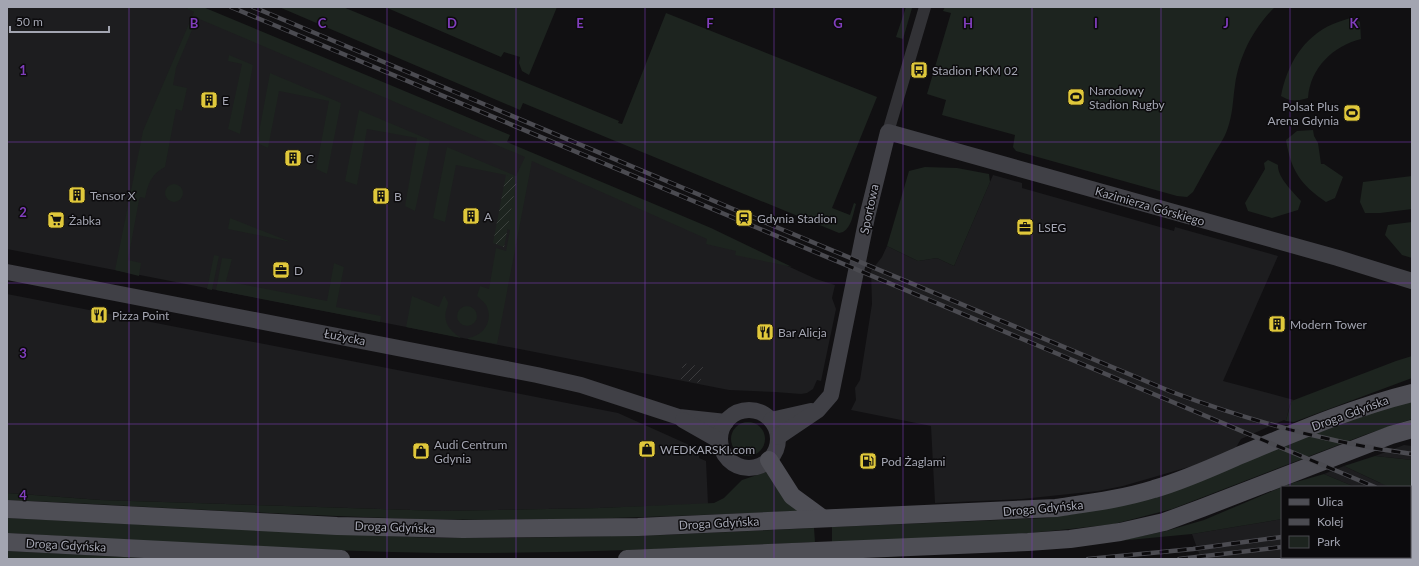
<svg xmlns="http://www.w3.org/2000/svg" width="1419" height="566" font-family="Lato,sans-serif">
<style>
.built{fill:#1d1d1f}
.industrial{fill:url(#industrial-furrows)}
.green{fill:#1d241f}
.garden{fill:url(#garden-furrows)}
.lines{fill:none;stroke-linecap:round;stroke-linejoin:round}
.street{stroke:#323236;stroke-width:12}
.secondary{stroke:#404046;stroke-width:16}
.primary{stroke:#4e4e55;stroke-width:18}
.rail-casing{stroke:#4b4b51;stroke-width:4.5}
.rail{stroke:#0c0b0d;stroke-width:3;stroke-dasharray:9;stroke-linecap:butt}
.grid{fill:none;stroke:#813ebd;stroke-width:1;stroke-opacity:0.55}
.labels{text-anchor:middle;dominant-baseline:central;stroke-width:3;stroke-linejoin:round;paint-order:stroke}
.poi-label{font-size:12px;fill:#a3a5b1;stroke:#0c0b0d;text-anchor:start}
.street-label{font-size:12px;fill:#a3a5b1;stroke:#0c0b0d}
.grid-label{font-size:13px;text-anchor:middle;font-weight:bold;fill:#813ebd;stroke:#0c0b0d;stroke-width:3;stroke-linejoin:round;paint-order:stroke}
</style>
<defs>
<pattern id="industrial-furrows" width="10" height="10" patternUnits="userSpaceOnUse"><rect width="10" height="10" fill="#1d1d1f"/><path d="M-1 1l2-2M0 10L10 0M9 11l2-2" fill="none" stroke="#3b3b3d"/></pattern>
<pattern id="garden-furrows" width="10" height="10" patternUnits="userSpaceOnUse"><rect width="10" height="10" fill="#1d241f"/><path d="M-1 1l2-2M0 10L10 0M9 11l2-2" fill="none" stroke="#3b413d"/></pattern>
</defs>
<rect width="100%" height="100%" fill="#111012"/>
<g class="built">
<path d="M7 7H184L779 262 816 279 835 285 832 298 836 309 821 381 817 380 813 389 807 393 801 394 775 392 729 390 7 249Z"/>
<path d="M993 175 1022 183V188L1174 231 1175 227 1278 256 1223 381 1294 400 1290 404 1286 421 1284 420 1241 439 1235 449 1199 464 1123 486 1098 491 1022 499 935 503 931 426 851 410 856 400 855 388 860 380 872 304 871 271 882 257 887 246 918 261 937 258 954 266Z"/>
<path d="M7 294 618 413 687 444 699 455V458L706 461 708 504 600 508 442 511 100 500 7 493Z"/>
<path d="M1404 445 1412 446V460L1375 456Z"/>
<path d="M1344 466 1380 483 1412 475V509H1410V487H1355L1324 474Z"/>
<path d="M1410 513H1412V559H1201L1192 534 1282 519V557H1410Z"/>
</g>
<path class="industrial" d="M683 363 703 367 700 383 680 379Z"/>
<g class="green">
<path d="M184 7H203L510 135 507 142 711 228 792 267 735 255 736 251 706 244 707 239 532 161 497 344 468 339V338C484 336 494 320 486 305 483 301 480 299 477 296L480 286 489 289 496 248 506 251 510 230 507 229 517 180 506 175 456 165 445 222 433 218 447 147 516 176 525 157 197 18 176 68 173 85 187 88 182 111 176 109 165 167C151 174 148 184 145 198L140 197 139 200 128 260 141 263 139 276 115 270 143 131 194 12Z"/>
<path d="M279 7H343L619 121 618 123 622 124 666 13 877 97 832 208 850 215 854 203 856 204C853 214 851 232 839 233L523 103 520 110Z"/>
<path d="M385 7H557L529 75 522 71 519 63 520 57 504 52 501 57Z"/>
<path d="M906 7H912V8L903 39 896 37Z"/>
<path d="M945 7H1275C1254 27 1239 56 1235 85 1233 98 1233 111 1229 124 1226 136 1220 144 1214 154 1207 167 1200 179 1193 192L1187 197 1177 196 1016 151 1013 147 1015 135 942 115 946 100 927 94 951 13 943 11Z"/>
<path d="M1354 17 1360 22 1361 39C1333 46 1310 68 1308 98 1297 101 1291 102 1281 96 1287 65 1303 37 1333 24 1340 21 1347 19 1354 17Z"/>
<path d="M229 55 253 65 240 134 228 129 242 64 228 61Z"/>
<path d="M270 73 341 103 327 174 316 169 329 101 279 91 268 148 257 143Z"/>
<path d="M359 110 430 140 415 211 405 206 417 138 367 129 357 185 345 181Z"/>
<path d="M1313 130 1314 136 1318 143 1321 164H1324L1343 177 1335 198 1326 202C1301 185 1291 171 1286 140L1297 131Z"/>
<path d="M1268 160 1278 165C1277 177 1293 192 1301 201L1298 210 1272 218 1248 211 1245 203 1265 169 1264 163Z"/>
<path d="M925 167 957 168 989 174 990 182 954 266 937 258 918 261 887 246 909 171Z"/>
<path d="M1412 176V209L1380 213H1365L1360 202 1363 182Z"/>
<circle cx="174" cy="193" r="9"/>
<path d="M230 218 291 242 228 229Z"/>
<path d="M1412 222V258L1402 255 1385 235 1388 225Z"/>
<path d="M214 255 219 256 212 290 207 289Z"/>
<path d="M222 258 232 259 226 281 327 301 334 263 344 267 336 307 381 316 380 322 216 290Z"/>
<path d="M444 295 448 302C448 306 447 307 446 311 443 324 452 332 461 338L406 327 412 296 439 307Z"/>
<circle cx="467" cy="316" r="10"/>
<path d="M1412 356V378L1294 422 1286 421 1291 402 1294 400 1396 361Z"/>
<path d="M1412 401V419L1367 434 1172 509 1114 524 1070 529 1019 534 832 542V527L1047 518 1081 513 1323 431 1397 404Z"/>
<circle cx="748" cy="439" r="17"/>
<path d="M1375 456 1412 460V497L1410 496V487H1389L1344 466Z"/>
<path d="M766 472 783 497 800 511C673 516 545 522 417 519 281 515 144 506 7 500V493L100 500 442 511 600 508 714 503 724 498 742 480Z"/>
<path d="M1324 474 1355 487H1282V519L1192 534 1118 541 1166 531 1204 520 1289 484Z"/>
<path d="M7 518 364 535 436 538H505L665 535 814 528 815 542C689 548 563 554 437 553 294 551 150 541 7 533Z"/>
<path d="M1410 546H1412V559H1294L1312 557H1410Z"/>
<path d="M7 551 165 559H7Z"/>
</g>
<path class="garden" d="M506 175 517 179 504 247 493 243Z"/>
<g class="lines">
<path class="street" d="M888 132 925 7"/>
<g class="secondary">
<path d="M7 272 537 375 581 385 679 417 726 422"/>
<circle cx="749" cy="439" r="29"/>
<path d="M683 420 720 441"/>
<path d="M771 420 811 411"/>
<path d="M778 437 818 410 831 395 867 217 888 132 1338 258 1412 281"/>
</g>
<g class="primary">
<path d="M769 460 792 496 822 518"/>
<path d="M7 509 337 526 463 529 638 527 1056 508C1089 503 1122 499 1154 489 1182 481 1209 469 1236 457 1294 433 1351 408 1412 393"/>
<path d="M7 542 341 559"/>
<path d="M627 559 1028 542 1070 539 1120 532 1164 522 1202 508 1391 435 1412 429"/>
</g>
<defs>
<g id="rail">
<path d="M231 7 1375 487"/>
<path d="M253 7 745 214 1172 392C1250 421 1329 443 1412 454"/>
<path d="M1410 502H1412"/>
<path d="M1410 521 1412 520"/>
<path d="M1410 531H1412"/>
<path d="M1088 559 1193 549 1282 537"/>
<path d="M1179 559 1282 547"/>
</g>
</defs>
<use href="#rail" class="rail-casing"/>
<use href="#rail" class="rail"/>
</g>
<path class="grid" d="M129 7V559M258 7V559M387 7V559M516 7V559M645 7V559M774 7V559M903 7V559M1032 7V559M1161 7V559M1290 7V487M7 142H1412M7 283H1412M7 424H1412M1290 557V559"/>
<defs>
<symbol id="bus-square" viewBox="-11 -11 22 22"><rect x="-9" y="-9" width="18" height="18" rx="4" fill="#e0c83b" stroke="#0c0b0d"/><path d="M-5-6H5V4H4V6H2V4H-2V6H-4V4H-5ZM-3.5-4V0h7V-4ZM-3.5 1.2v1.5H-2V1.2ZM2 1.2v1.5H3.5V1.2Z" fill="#111"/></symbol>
<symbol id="stadium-square" viewBox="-11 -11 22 22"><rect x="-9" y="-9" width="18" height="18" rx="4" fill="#e0c83b" stroke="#0c0b0d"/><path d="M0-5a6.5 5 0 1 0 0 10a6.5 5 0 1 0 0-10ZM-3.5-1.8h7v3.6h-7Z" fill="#111"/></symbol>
<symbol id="building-square" viewBox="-11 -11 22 22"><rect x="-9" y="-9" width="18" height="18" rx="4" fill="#e0c83b" stroke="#0c0b0d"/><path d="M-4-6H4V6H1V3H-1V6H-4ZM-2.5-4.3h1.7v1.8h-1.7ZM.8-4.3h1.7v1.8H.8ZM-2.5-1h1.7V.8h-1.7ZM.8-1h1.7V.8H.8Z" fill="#111"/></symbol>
<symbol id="station-square" viewBox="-11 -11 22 22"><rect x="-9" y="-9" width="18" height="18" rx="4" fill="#e0c83b" stroke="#0c0b0d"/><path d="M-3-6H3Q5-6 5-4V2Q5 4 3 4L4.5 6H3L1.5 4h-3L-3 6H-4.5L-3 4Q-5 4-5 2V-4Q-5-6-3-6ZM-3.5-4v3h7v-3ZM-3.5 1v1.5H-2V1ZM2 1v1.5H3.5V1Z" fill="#111"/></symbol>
<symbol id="supermarket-square" viewBox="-11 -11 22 22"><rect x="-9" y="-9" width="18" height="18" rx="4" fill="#e0c83b" stroke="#0c0b0d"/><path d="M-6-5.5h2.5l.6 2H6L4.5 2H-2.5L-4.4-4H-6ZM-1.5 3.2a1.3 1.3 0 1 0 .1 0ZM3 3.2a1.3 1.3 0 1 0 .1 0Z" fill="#111"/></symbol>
<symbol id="office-square" viewBox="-11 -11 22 22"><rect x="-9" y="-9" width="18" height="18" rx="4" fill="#e0c83b" stroke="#0c0b0d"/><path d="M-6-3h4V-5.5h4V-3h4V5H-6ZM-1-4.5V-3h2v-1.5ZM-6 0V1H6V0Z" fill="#111"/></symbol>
<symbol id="restaurant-square" viewBox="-11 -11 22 22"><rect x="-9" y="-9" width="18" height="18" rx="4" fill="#e0c83b" stroke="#0c0b0d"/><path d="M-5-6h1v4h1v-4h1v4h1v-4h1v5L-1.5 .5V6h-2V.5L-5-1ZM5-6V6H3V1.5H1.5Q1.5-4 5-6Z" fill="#111"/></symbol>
<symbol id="shop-square" viewBox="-11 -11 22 22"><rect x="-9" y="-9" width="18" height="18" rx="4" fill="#e0c83b" stroke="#0c0b0d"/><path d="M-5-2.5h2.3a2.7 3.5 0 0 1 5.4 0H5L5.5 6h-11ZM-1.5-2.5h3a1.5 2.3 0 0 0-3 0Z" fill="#111"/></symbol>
<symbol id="fuel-square" viewBox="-11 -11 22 22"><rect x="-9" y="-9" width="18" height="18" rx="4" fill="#e0c83b" stroke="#0c0b0d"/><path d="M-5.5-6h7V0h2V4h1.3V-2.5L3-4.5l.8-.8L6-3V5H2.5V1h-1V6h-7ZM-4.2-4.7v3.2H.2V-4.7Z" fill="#111"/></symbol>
</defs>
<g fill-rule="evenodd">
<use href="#bus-square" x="909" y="60" width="20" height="20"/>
<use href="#stadium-square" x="1066" y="87" width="20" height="20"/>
<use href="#building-square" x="199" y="90" width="20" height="20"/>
<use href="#stadium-square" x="1342" y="103" width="20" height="20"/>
<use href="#building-square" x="283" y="148" width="20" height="20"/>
<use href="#building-square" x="67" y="185" width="20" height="20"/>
<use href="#building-square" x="371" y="186" width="20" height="20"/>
<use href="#building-square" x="461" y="206" width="20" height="20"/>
<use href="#station-square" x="734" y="208" width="20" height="20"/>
<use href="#supermarket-square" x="46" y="210" width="20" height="20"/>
<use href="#office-square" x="1015" y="217" width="20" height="20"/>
<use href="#office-square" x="271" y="260" width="20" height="20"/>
<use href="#restaurant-square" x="89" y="305" width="20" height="20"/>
<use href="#building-square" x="1267" y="314" width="20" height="20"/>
<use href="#restaurant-square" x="755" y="322" width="20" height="20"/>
<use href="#shop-square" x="637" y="439" width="20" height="20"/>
<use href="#shop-square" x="411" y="441" width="20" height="20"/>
<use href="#fuel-square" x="858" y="451" width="20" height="20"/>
</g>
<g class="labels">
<g class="poi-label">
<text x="932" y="70">Stadion PKM 02</text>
<text x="1089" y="90">Narodowy<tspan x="1089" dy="14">Stadion Rugby</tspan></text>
<text x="222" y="100">E</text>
<text x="1339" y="106" text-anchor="end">Polsat Plus<tspan x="1339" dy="14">Arena Gdynia</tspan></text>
<text x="306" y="158">C</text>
<text x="90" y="195">Tensor X</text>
<text x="394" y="196">B</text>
<text x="484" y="216">A</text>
<text x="757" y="218">Gdynia Stadion</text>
<text x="69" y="220">Żabka</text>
<text x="1038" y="227">LSEG</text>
<text x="294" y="270">D</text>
<text x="112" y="315">Pizza Point</text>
<text x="1290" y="324">Modern Tower</text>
<text x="778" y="332">Bar Alicja</text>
<text x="434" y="444">Audi Centrum<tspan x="434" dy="14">Gdynia</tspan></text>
<text x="660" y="449">WEDKARSKI.com</text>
<text x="881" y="461">Pod Żaglami</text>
</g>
<g class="street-label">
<text transform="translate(1150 206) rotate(16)">Kazimierza Górskiego</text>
<text transform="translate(869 209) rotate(-78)">Sportowa</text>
<text transform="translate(345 337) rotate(11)">Łużycka</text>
<text transform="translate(1350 413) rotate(-20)">Droga Gdyńska</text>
<text transform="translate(1043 508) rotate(-5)">Droga Gdyńska</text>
<text transform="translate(719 523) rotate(-3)">Droga Gdyńska</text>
<text transform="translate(395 527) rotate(2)">Droga Gdyńska</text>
<text transform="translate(66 545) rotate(3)">Droga Gdyńska</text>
</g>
</g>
<g class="grid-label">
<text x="194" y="28">B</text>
<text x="322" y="28">C</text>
<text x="452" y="28">D</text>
<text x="580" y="28">E</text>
<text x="710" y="28">F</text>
<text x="838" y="28">G</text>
<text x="968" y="28">H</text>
<text x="1096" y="28">I</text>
<text x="1226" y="28">J</text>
<text x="1354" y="28">K</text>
<text x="23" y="75">1</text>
<text x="23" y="217">2</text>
<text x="23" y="358">3</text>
<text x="23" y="500">4</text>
</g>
<rect width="1419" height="566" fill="none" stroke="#a3a5b1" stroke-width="16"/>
<rect x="1281" y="486" width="130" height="72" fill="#0c0b0d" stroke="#48494f"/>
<rect x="1289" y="499" width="20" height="6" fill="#4e4e55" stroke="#48494f"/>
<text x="1317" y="506" font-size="12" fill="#a3a5b1">Ulica</text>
<rect x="1289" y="519" width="20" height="6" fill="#4b4b51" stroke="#48494f"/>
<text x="1317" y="526" font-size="12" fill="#a3a5b1">Kolej</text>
<rect x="1289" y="536" width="20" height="12" fill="#1d241f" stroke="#48494f"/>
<text x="1317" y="546" font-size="12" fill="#a3a5b1">Park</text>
<path d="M10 26v6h99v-6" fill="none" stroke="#a3a5b1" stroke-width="2"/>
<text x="16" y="26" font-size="12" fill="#a3a5b1" stroke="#0c0b0d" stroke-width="3" paint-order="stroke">50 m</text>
</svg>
